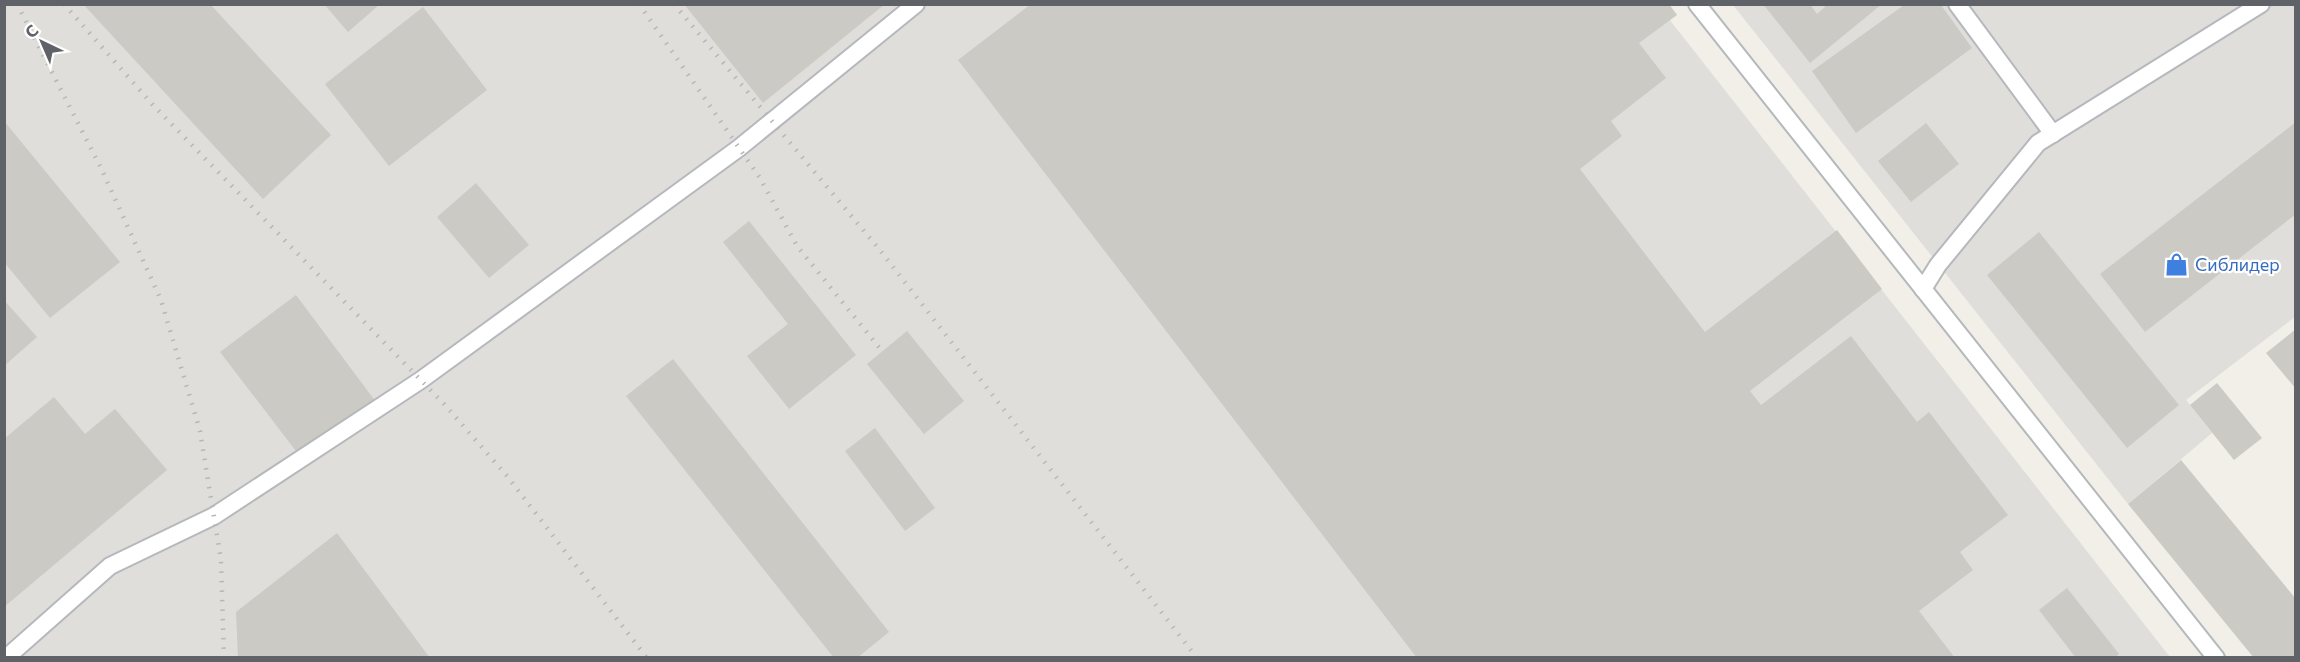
<svg xmlns="http://www.w3.org/2000/svg" width="2300" height="662" font-family="Commissioner,sans-serif">
<style>
.industrial{fill:#e0deda}
.building{fill:#cccac5}
.lines{fill:none;stroke-linecap:round;stroke-linejoin:round}
.lane-casing{stroke:#b5b8bc;stroke-width:20}
.lane{stroke:#fff;stroke-width:16}
.rail{stroke:#b6b7b8;stroke-width:4.5;stroke-dasharray:1.5 8;stroke-linecap:butt}
.labels{text-anchor:middle;dominant-baseline:central;stroke-width:4.5;stroke-linejoin:round;paint-order:stroke}
.shop-label{font-size:18px;fill:#366cbe;stroke:#fff;text-anchor:start}
</style>
<rect width="100%" height="100%" fill="#f1efe8"/>
<g class="industrial">
<path d="M4 5H1658L2170 657H5Z"/>
<path d="M1733 5H2295V317L2186 400 2212 433 2128 504Z"/>
</g>
<g class="building">
<path d="M83 4H210L331 135 263 199Z"/>
<path d="M324 4H380L348 32Z"/>
<path d="M684 4H885L763 103Z"/>
<path d="M1031 4H1669L1677 15 1639 43 1666 78 1611 121 1622 136 1580 169 1705 332 1837 230 1882 289 1750 391 1761 405 1851 336 1917 422 1929 412 2008 515 1960 552 1973 570 1919 611 1955 658H1417L958 60Z"/>
<path d="M1763 4H1810L1817 14 1828 4H1882L1810 63Z"/>
<path d="M1904 5H1941L1972 48 1856 133 1812 71Z"/>
<path d="M423 7 487 90 389 166 325 84Z"/>
<path d="M4 121 120 262 50 318 4 262Z"/>
<path d="M2296 122V214L2145 332 2100 274Z"/>
<path d="M1926 123 1959 164 1911 202 1878 161Z"/>
<path d="M476 183 529 245 489 278 437 217Z"/>
<path d="M749 221 856 355 789 409 747 356 788 324 723 242Z"/>
<path d="M2039 232 2179 405 2127 448 1987 275Z"/>
<path d="M296 295 376 402 302 459 220 352Z"/>
<path d="M4 300 37 337 4 366Z"/>
<path d="M2296 329V389L2266 353Z"/>
<path d="M907 331 964 401 924 434 867 364Z"/>
<path d="M673 359 889 632 857 658H834L626 396Z"/>
<path d="M2217 383 2262 438 2234 460 2190 405Z"/>
<path d="M54 397 85 434 115 409 167 470 4 607V439Z"/>
<path d="M875 428 935 508 905 531 845 451Z"/>
<path d="M2181 460 2296 599V658H2254L2128 504Z"/>
<path d="M337 533 430 658H238L236 612Z"/>
<path d="M2067 588 2119 654 2114 658H2076L2039 610Z"/>
</g>
<g class="lines">
<defs>
<g id="lane">
<path d="M1697 4 2216 658"/>
<path d="M1957 4 2053 134"/>
<path d="M1923 289 1938 265 2038 143 2261 4"/>
<path d="M6 658 110 566 214 516 421 380 739 148 916 4"/>
</g>
</defs>
<use href="#lane" class="lane-casing"/>
<use href="#lane" class="lane"/>
<g class="rail">
<path d="M17 4 101 168 161 300 200 431 221 560 224 658"/>
<path d="M64 4 152 104 445 405 507 476 647 658"/>
<path d="M639 4 760 178 797 246 882 351"/>
<path d="M674 4 879 249 1197 658"/>
</g>
</g>
<defs>
<symbol id="shop-bare" viewBox="-9 -9 18 18"><path d="M-5-2.5h2.3a2.7 3.5 0 0 1 5.4 0H5L5.5 6h-11ZM-1.5-2.5h3a1.5 2.3 0 0 0-3 0Z" fill="#3f7fe0" stroke="#fff" stroke-width="2.5" paint-order="stroke"/></symbol>
</defs>
<g fill-rule="evenodd">
<use href="#shop-bare" x="2160" y="248" width="33" height="33"/>
</g>
<g class="labels">
<g class="shop-label">
<text x="2195" y="264">Сиблидер</text>
</g>
</g>
<rect width="2300" height="662" fill="none" stroke="#5f6368" stroke-width="12"/>
<g transform="translate(42 42) rotate(316)" stroke="#ffffff" stroke-width="4.5" paint-order="stroke">
<path d="M0-4.5L10 22L0 15L-10 22Z" fill="#5f6368"/>
<text y="-9" font-size="16" font-weight="bold" text-anchor="middle" fill="#5f6368">С</text>
</g>
</svg>
